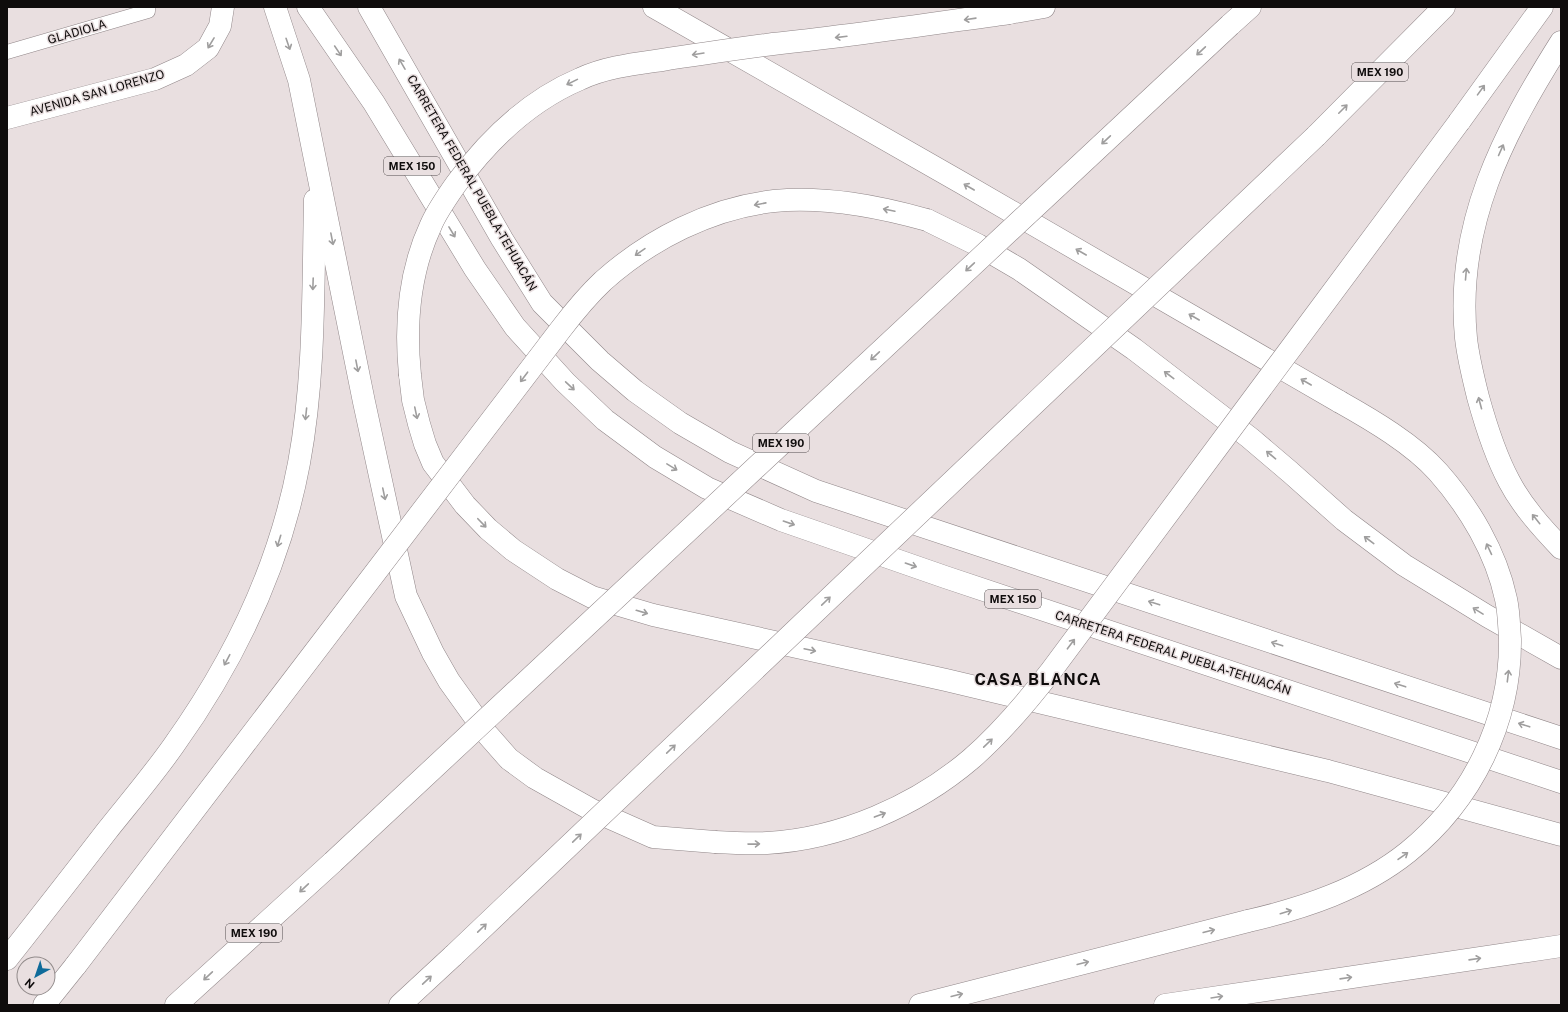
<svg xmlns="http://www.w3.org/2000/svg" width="1568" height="1012" font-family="'Public Sans',sans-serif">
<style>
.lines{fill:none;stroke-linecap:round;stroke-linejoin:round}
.service-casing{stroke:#908688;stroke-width:15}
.tertiary-casing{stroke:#908688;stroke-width:23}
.primary-casing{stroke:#908688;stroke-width:23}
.trunk-casing{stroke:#908688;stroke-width:23}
.service{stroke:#fff;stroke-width:14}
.tertiary{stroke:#fff;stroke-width:22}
.primary{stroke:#fff;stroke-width:22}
.trunk{stroke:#fff;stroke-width:22}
.trunk-bridge-casing{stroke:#908688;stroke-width:23;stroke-linecap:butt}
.trunk-bridge{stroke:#fff;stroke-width:22}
.oneway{stroke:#9f9e9e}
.labels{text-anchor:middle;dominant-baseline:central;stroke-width:3;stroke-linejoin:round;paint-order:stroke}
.shield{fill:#e9dfe0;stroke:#504b4c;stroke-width:1}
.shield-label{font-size:11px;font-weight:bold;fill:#0f0c0c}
.street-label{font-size:12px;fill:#0f0c0c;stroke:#e9dfe0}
.district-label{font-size:16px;font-weight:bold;letter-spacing:1px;fill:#0f0c0c;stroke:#e9dfe0}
</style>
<rect width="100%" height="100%" fill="#e9dfe0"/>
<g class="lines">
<defs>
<path id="service" d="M7 52 148 11V7"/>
<path id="tertiary" d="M7 118 155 79 186 65 208 48 220 26 223 7"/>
<g id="primary">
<path d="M308 7 374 103 475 269 515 327 565 382 605 420 655 457 707 488 781 520 945 577 1561 782"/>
<path d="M369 7 502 239 542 303 600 361 635 391 680 423 730 452 816 491 1561 738"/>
<path d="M1561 42C1503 134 1455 225 1466 338 1468 357 1473 377 1478 397 1486 426 1495 455 1509 481 1522 506 1542 528 1561 548"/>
<path d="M1165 1005 1561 946"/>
</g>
<g id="trunk">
<path d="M275 7 299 80 364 402 406 596 433 653 449 681 487 734 509 759 535 778 592 810 653 837 715 842"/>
<path d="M654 7 962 183 1340 402"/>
<path d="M1009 13 1044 7"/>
<path d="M1230 25 1250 7"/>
<path d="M1459 122 1542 7"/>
<path d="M1316 136 1444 7"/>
<path d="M927 220 978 245 1019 269 1134 349 1250 438 1290 472 1344 520 1404 565 1487 616 1561 658"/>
<path d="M410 375 413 400 419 424 425 444 433 463 465 505 488 529 513 550 557 579 592 597 653 615 946 680 1328 771 1561 835"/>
<path d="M7 959C40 917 73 875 106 832 129 803 153 775 174 745 234 661 280 565 299 463 315 377 313 288 315 200"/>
<path d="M44 1005 76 965"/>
<path d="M176 1005 333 862"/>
<path d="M400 1005 454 955"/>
<path d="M920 1005 1248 921"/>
</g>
</defs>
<use href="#service" class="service-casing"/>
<use href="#tertiary" class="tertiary-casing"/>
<use href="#primary" class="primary-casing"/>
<use href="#trunk" class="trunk-casing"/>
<use href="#service" class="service"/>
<use href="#tertiary" class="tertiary"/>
<use href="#primary" class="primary"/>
<use href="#trunk" class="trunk"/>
<defs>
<g id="trunk-bridge">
<path d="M410 375C405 325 409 272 431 225 437 211 447 197 456 184 489 139 528 101 580 79 606 67 634 64 662 60 699 54 736 49 773 44 852 36 930 24 1009 13"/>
<path d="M715 842C732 843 750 844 767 843 840 839 916 806 971 759 1001 733 1027 702 1051 671L1459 122"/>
<path d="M333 862 1230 25"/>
<path d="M1248 921C1304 908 1362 889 1408 852 1472 800 1511 722 1510 639 1509 626 1509 612 1506 599 1496 552 1469 507 1438 472 1413 444 1372 420 1340 402"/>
<path d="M454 955 1316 136"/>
<path d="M76 965 561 329C574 312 587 296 603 281 650 239 711 208 774 201 825 196 877 206 927 220"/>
</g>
</defs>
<use href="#trunk-bridge" class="trunk-bridge-casing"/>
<use href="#trunk-bridge" class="trunk-bridge"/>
</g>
<defs><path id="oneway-shaft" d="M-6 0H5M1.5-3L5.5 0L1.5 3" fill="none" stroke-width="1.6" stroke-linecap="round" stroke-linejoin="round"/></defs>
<g class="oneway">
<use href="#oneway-shaft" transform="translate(970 19) rotate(172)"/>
<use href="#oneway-shaft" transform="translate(841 37) rotate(173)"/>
<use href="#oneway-shaft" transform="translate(211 43) rotate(121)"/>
<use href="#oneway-shaft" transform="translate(288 44) rotate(71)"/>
<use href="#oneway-shaft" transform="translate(338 51) rotate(56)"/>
<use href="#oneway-shaft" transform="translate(1201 51) rotate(137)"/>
<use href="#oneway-shaft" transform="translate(698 54) rotate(171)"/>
<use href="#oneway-shaft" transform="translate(402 64) rotate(-120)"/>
<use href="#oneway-shaft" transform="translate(572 82) rotate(154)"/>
<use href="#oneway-shaft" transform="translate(1481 90) rotate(-54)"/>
<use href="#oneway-shaft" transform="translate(1343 109) rotate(-45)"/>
<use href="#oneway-shaft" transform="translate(1106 140) rotate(137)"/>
<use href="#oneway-shaft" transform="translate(1501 150) rotate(-66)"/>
<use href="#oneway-shaft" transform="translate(969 187) rotate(-150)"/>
<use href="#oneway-shaft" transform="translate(760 204) rotate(169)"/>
<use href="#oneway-shaft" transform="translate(889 210) rotate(-168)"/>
<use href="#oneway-shaft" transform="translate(452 232) rotate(59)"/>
<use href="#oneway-shaft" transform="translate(332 239) rotate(79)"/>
<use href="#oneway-shaft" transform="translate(640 252) rotate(145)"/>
<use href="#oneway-shaft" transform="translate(1081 252) rotate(-150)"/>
<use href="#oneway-shaft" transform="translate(970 267) rotate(137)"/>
<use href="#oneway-shaft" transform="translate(1466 274) rotate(-85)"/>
<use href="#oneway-shaft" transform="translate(313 284) rotate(92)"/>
<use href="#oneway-shaft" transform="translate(1194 317) rotate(-150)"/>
<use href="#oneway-shaft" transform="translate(875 356) rotate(137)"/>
<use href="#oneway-shaft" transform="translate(357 366) rotate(79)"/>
<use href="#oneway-shaft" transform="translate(1169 375) rotate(-143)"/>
<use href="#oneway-shaft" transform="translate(524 377) rotate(127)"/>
<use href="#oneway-shaft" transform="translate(1306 382) rotate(-150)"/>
<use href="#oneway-shaft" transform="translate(570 386) rotate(43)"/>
<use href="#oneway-shaft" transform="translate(1480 403) rotate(-105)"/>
<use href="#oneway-shaft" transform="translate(416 413) rotate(78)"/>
<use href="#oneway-shaft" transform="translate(306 414) rotate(96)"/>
<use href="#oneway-shaft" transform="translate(1271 455) rotate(-140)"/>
<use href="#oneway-shaft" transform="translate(672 467) rotate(31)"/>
<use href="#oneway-shaft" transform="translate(384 494) rotate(78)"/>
<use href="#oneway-shaft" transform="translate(1536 519) rotate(-129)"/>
<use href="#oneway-shaft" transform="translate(482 523) rotate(46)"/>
<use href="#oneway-shaft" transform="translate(789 523) rotate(19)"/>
<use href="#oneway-shaft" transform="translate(1369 540) rotate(-143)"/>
<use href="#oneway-shaft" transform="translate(279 541) rotate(107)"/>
<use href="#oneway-shaft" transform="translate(1489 549) rotate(-115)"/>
<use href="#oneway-shaft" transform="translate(911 565) rotate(19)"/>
<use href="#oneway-shaft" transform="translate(826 601) rotate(-44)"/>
<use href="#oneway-shaft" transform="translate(1154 603) rotate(-162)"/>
<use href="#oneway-shaft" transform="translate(1478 611) rotate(-148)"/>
<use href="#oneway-shaft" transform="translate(642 612) rotate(16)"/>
<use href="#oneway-shaft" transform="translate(1071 644) rotate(-53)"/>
<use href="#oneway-shaft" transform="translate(1277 644) rotate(-162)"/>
<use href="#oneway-shaft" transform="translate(810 650) rotate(12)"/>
<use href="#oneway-shaft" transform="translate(227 660) rotate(118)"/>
<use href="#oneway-shaft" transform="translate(1508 676) rotate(-83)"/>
<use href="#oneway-shaft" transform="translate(1400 685) rotate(-162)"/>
<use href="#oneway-shaft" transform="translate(1524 725) rotate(-162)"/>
<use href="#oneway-shaft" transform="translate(988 743) rotate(-44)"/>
<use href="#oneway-shaft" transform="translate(671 749) rotate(-44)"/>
<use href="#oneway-shaft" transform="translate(880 815) rotate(-20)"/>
<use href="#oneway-shaft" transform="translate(577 838) rotate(-44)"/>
<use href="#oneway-shaft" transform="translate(754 844) rotate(-1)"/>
<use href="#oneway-shaft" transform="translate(1403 856) rotate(-35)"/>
<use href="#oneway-shaft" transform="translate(304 888) rotate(137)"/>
<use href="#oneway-shaft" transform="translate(1286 912) rotate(-17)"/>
<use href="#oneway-shaft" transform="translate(482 928) rotate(-44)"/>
<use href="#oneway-shaft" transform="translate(1209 931) rotate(-14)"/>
<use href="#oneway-shaft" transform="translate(1475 959) rotate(-8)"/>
<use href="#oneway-shaft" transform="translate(1083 963) rotate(-14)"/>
<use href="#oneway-shaft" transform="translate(208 976) rotate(137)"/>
<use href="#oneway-shaft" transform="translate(1346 978) rotate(-8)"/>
<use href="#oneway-shaft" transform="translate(427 980) rotate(-43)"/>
<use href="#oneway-shaft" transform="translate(957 995) rotate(-14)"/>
<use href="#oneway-shaft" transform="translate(1217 997) rotate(-9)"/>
</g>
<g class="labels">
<g class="shield">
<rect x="1352" y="63" width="56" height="18" rx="3"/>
<rect x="384" y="157" width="56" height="18" rx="3"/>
<rect x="753" y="434" width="56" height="18" rx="3"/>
<rect x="985" y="590" width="56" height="18" rx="3"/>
<rect x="226" y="924" width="56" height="18" rx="3"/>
</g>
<g class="shield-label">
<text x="1380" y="72">MEX 190</text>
<text x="412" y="166">MEX 150</text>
<text x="781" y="443">MEX 190</text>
<text x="1013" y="599">MEX 150</text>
<text x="254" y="933">MEX 190</text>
</g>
<g class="street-label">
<text transform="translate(77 32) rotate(-16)">GLADIOLA</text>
<text transform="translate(97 93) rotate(-16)">AVENIDA SAN LORENZO</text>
<text transform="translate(472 183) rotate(60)">CARRETERA FEDERAL PUEBLA-TEHUACÁN</text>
<text transform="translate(1173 653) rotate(18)">CARRETERA FEDERAL PUEBLA-TEHUACÁN</text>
</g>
<g class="district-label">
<text x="1038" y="679">CASA BLANCA</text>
</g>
</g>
<rect width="1568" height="1012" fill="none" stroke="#0f0c0c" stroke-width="16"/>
<g transform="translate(36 976) rotate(220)"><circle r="19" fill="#e9dfe0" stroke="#928b8b"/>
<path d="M0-3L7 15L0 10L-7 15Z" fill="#0f6b9a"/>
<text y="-6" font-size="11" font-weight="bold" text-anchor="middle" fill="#0f0c0c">N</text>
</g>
</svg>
